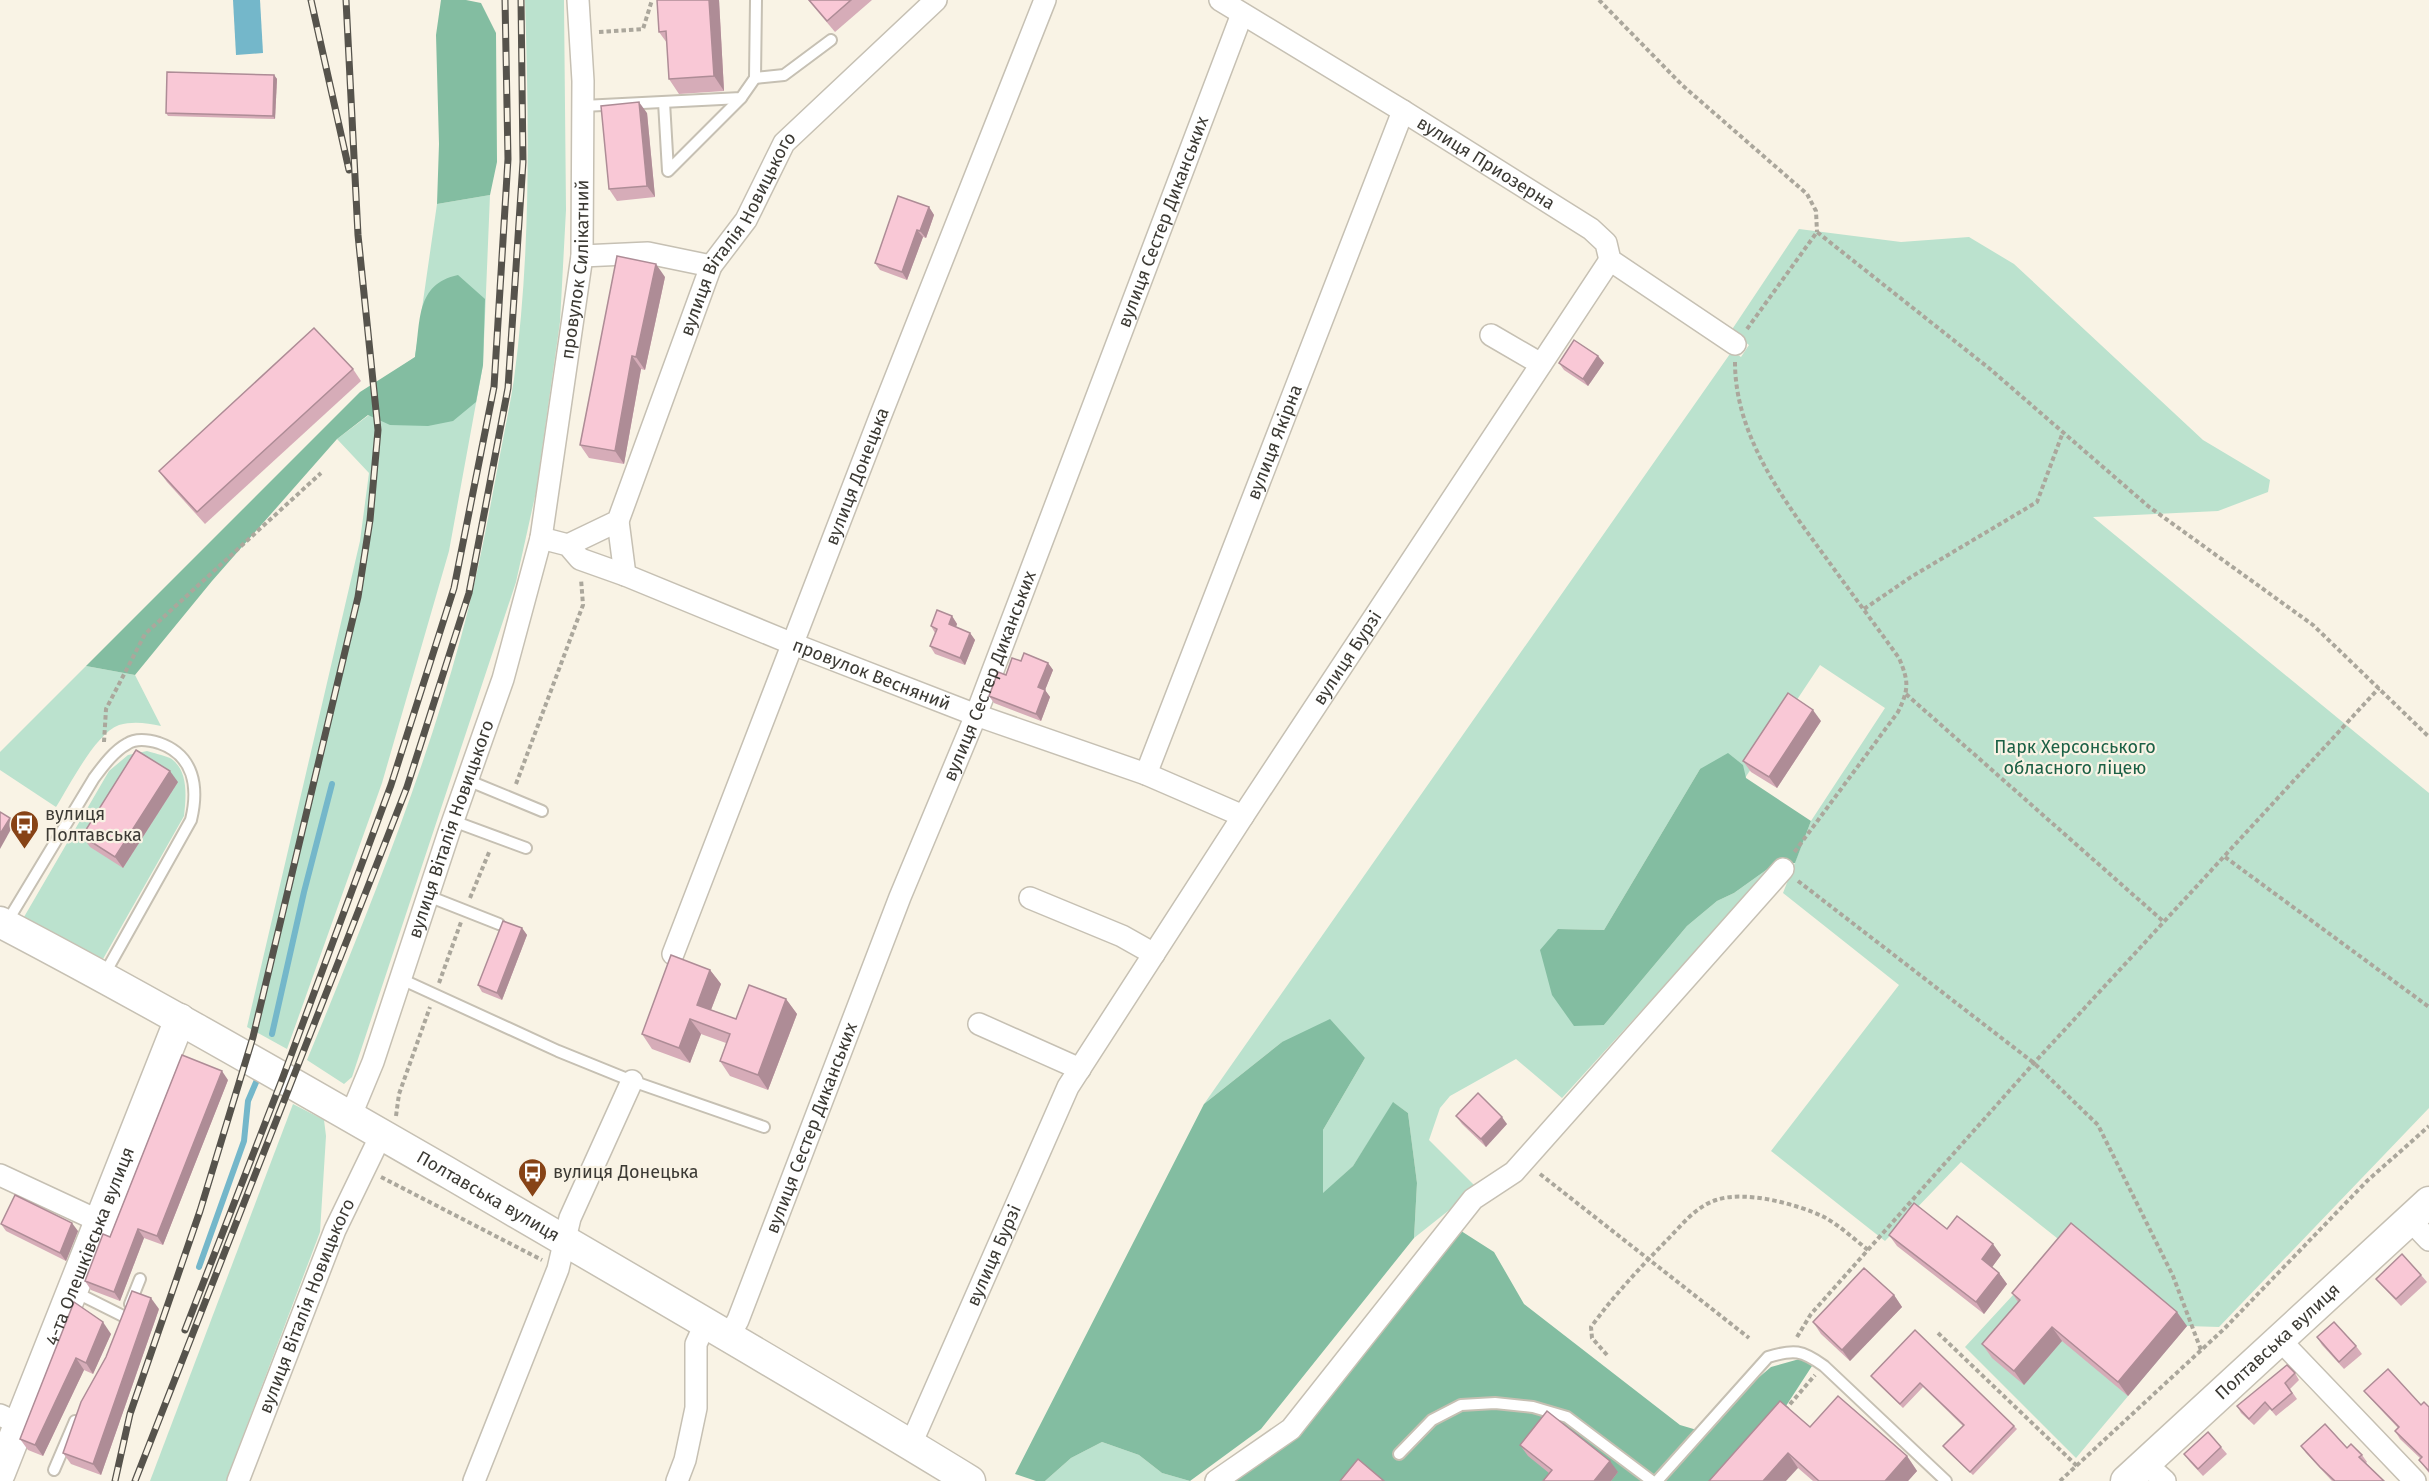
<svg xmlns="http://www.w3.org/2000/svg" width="2429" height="1481" font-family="'Fira Sans',sans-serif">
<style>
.green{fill:#bbe2ce}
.forest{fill:#83bda1}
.water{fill:#74b7ca}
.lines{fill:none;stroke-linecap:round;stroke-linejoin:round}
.stream{stroke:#74b7ca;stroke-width:6}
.lane-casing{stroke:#c6c0b3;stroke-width:14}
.street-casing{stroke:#c6c0b3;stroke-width:24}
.secondary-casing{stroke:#c6c0b3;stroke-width:33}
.path{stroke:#aba79c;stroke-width:4;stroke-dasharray:4.5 3;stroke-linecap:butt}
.lane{stroke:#fff;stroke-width:10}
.street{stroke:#fff;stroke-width:21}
.secondary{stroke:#fff;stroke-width:30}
.rail-casing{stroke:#56534c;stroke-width:7}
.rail{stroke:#f9f3e5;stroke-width:4.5;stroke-dasharray:14;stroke-linecap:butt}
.wall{fill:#d6acb8}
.shaded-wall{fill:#ae8c96}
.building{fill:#f9c8d6;stroke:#ae8c96;stroke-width:1.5}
.labels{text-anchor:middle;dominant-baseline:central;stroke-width:4.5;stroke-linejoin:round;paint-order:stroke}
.street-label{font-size:18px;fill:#3c3a34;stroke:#f9f3e5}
.park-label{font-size:18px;fill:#1b6045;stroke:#f9f3e5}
.poi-label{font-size:18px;fill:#3c3a34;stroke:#f9f3e5;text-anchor:start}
</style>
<rect width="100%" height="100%" fill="#f9f3e5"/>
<g class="green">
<path d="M525 0H564V3L566 210 560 322 536 492 516 582 352 1077 344 1084 307 1060C364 922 422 781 461 637 477 579 488 519 499 460 504 433 510 406 514 379 531 253 529 126 525 0Z"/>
<path d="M490 195 483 365 449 551 382 783 287 1049 247 1027 360 541 369 473 337 439 369 415 390 424 396 370 415 357 437 204Z"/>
<path d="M1799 229 1901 242 1969 237 2014 264 2203 440 2270 480 2268 492 2218 511 2093 517 2429 793V1108L2219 1327 2187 1326 2076 1458 1965 1347 2062 1242 1961 1162 1885 1241 1771 1151 1899 985 1783 893 1811 821 1885 708 1820 665 1745 778 1700 769 1604 930 1558 929 1604 1025 1687 926 1717 901 1734 893 1776 863 1562 1098 1516 1059 1450 1096 1440 1108 1429 1140 1477 1188 1414 1238 1417 1183 1408 1113 1394 1103 1353 1166 1323 1194V1130L1365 1058 1282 1042 1204 1104 1732 351 1741 357 1749 345 1731 331Z"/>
<path d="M86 666 135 675 161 726C147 723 133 721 119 725 95 734 70 785 56 807L0 770V752Z"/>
<path d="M147 751C153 753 163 755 170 758 189 770 186 797 184 816L103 959 24 917 109 771 128 755Z"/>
<path d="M293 1104 324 1120 326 1136 320 1232 226 1481H150Z"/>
<path d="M1102 1442 1139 1455 1162 1473 1190 1481H1045L1071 1458Z"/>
</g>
<g class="forest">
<path d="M441 0H466L481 3 496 33 497 162 490 195 437 204 439 144 436 35Z"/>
<path d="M458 275 485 299 483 365 476 402 453 421 428 426 390 425 368 415 337 439 212 581 135 675 86 666 360 392 415 357C421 322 415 284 458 275Z"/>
<path d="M1728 753 1743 765 1746 778 1811 821 1795 863H1776L1734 893 1717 901 1687 926 1604 1025 1574 1026 1552 995 1540 950 1558 929 1604 930 1700 769Z"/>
<path d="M1330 1019 1365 1058 1323 1130V1193L1353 1166 1393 1102 1408 1113 1417 1183 1414 1238 1261 1429 1190 1481 1162 1473 1139 1455 1102 1442 1071 1458 1045 1481H1036L1015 1474 1204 1104 1282 1042Z"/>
<path d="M1458 1229 1494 1252 1524 1304 1680 1425 1697 1430 1771 1367 1803 1358 1812 1366 1760 1446 1729 1481H1229L1269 1453Z"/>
</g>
<path class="water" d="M233 0H260L263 53 236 55Z"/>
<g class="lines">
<g class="stream">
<path d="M272 1034 304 892 332 784"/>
<path d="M199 1267 244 1141 248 1101 257 1080"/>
</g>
<defs>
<g id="lane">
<path d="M755 78 784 75 831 40"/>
<path d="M664 102 668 171 741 98"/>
<path d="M583 106 741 98 755 78 756 0"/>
<path d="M467 780 542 811"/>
<path d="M453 821 526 848"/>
<path d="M428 896 499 924"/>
<path d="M7 922 94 778C103 766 114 751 127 744 136 738 149 740 159 743 194 755 199 787 191 820L104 975"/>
<path d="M401 979 558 1051 632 1081 764 1127"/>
<path d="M75 1292 125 1317"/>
<path d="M130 1304 140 1279"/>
<path d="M1399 1454 1432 1420 1461 1405 1495 1403 1533 1407 1567 1417 1652 1481"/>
<path d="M54 1470 75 1421"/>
<path d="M1657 1481 1768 1357C1794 1349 1802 1350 1824 1366L1946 1481"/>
</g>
<g id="street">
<path id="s1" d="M1220 0 1403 111 1591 229 1606 243 1610 260 1735 344"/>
<path d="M582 256 648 253 711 266"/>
<path d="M1491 335 1541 364"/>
<path d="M618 521 625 575"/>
<path id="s2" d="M541 538 568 545 580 559 625 575 793 644 976 715 1146 774 1243 816"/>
<path id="s3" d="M568 545 618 521 711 266 746 220 784 143 936 0"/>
<path id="s4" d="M1146 774 1403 111"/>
<path d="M1030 898 1122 936 1154 954"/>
<path id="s5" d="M673 954 880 417 1045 0"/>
<path d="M979 1024 1080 1069"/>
<path id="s6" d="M351 1115 373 1062 449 832 503 679 541 538 582 256 583 81 578 0"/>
<path d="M0 1175 99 1221"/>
<path d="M2410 1220 2429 1240"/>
<path id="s7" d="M729 1336 738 1320 900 897 976 715 1242 14"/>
<path d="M2280 1340 2415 1481"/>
<path d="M0 1415 20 1424"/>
<path id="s8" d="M911 1444 1068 1087 1243 816 1610 260"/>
<path d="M2145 1463 2165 1481"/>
<path id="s9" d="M238 1481 335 1230 381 1135"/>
<path d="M474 1481 558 1269 570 1218 632 1081"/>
<path d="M677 1481 685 1460 696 1408V1344L706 1322"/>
<path d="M1216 1481 1291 1429 1473 1199 1514 1172 1783 869"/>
</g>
<g id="secondary">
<path id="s10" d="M0 922C153 1002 302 1089 452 1175 625 1276 799 1376 970 1481"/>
<path id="s11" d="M0 1473 180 1019"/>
<path id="s12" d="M2126 1481 2429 1202"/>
</g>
</defs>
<use href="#lane" class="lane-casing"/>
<use href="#street" class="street-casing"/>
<use href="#secondary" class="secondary-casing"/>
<g class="path">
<path d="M1599 0 1682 85 1807 194 1816 211 1817 232"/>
<path d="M599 32 643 29 652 0"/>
<path d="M1747 329 1817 232 1990 369 2148 506 2313 625 2429 737"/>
<path d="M1735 362C1735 438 1786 503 1829 562 1852 594 1876 626 1899 658 1909 682 1909 689 1898 712L1793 854"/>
<path d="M1864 609 1911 577 2037 502 2063 432"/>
<path d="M1906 694 2164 922"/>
<path d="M104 742 106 709 145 634 321 473"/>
<path d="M516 784 583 605 581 579"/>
<path d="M2225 857 2429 1007"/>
<path d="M1798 881 2034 1063 2098 1125 2173 1276 2201 1350"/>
<path d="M470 898 490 850"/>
<path d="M439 983 461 922"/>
<path d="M396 1116 399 1094 430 1007"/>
<path d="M1540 1174 1749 1338"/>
<path d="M381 1177 542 1260"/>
<path d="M1938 1333 2077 1466"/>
<path d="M1797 1337 1811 1314 2034 1063 2379 688"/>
<path d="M1607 1355 1592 1338 1591 1327C1615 1294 1639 1269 1667 1240 1682 1225 1695 1207 1716 1200 1745 1190 1797 1204 1824 1217 1839 1225 1854 1239 1868 1250"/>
<path d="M1785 1410 1815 1375"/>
<path d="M2060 1481 2224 1329 2367 1181 2429 1126"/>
</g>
<use href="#lane" class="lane"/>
<use href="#street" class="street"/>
<use href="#secondary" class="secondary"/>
<defs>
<g id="rail">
<path d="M311 0 349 170"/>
<path d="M185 1330 283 1077 391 785 454 588 494 387 508 159 505 0"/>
<path d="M115 1481 130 1414 200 1211 253 1037 358 597 370 520 378 430 358 235 346 0"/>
<path d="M135 1481 407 787 469 593 508 388 523 162 521 0"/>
</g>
</defs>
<use href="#rail" class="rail-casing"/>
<use href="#rail" class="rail"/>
</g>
<g class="wall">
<path d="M719 0 724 91 679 94 669 79 667 43 659 32Z"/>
<path d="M808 0H872L835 32Z"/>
<path d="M274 75 277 79 275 119 168 116 166 113Z"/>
<path d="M647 113 655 197 617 201 609 189Z"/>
<path d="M929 207 934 215 926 238 923 237 907 280 880 270 875 263Z"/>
<path d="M665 277 645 370 641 369 624 464 589 458 580 445Z"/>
<path d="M1598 356 1604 363 1588 386 1564 370 1559 363Z"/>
<path d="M353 369 361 381 205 524 167 482 159 471Z"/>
<path d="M952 616 957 624 956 627 970 633 975 640 965 665 935 654 930 646 935 633 931 626Z"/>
<path d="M1021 661 1048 663 1053 670 1045 690 1050 697 1041 721 994 703 989 696 1006 675Z"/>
<path d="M1821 721 1777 788 1751 772 1743 761Z"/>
<path d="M178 782 123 868 90 847 82 836Z"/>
<path d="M522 928 527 935 502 1000 482 992 478 985Z"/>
<path d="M710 970 721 984 711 1010 736 1019 786 999 797 1014 768 1090 730 1076 720 1061 726 1043 701 1034 690 1063 652 1049 642 1034Z"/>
<path d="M228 1080 163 1245 144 1238 120 1301 91 1290 85 1281 110 1237Z"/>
<path d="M1456 1116 1507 1124 1486 1147 1462 1124Z"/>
<path d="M1 1224 78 1231 66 1261 6 1231Z"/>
<path d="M1889 1235 2001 1255 1992 1267 1999 1273 2007 1284 1984 1314 1897 1246Z"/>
<path d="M2421 1275 2427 1282 2401 1306 2382 1286 2376 1279Z"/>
<path d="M2012 1293 2187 1326 2128 1396 2062 1341 2024 1385 1992 1358 1982 1344 2018 1302Z"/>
<path d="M1894 1295 1902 1307 1850 1361 1821 1334 1813 1322Z"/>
<path d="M74 1302 111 1334 93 1374 84 1370 43 1456 28 1450 20 1439Z"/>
<path d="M159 1309 101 1475 71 1464 63 1453Z"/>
<path d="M1915 1330 2014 1426 2017 1429 1973 1475 1946 1450 1943 1446 1963 1426 1923 1387 1903 1408 1874 1380 1871 1376Z"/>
<path d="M2317 1337 2356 1346 2362 1354 2344 1369 2322 1345Z"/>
<path d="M2295 1373 2299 1380 2290 1389 2297 1399 2276 1416 2270 1409 2254 1425 2241 1413 2237 1406Z"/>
<path d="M2364 1391 2429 1407V1473L2419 1460 2420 1458 2400 1439 2395 1431 2398 1428 2370 1398Z"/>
<path d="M1810 1427 1907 1456 1917 1471 1908 1481H1813L1798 1468 1709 1481Z"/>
<path d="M1520 1445 1618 1472 1611 1481H1543L1549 1473 1528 1456Z"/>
<path d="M2301 1446 2347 1448 2362 1455 2367 1462 2366 1463 2384 1481H2332L2306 1453Z"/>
<path d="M2221 1447 2227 1454 2203 1476 2190 1462 2184 1454Z"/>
</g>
<g class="shaded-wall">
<path d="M709 0H719L724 91 714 76Z"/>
<path d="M274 75 277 79 275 119 273 116Z"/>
<path d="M639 102 647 113 655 197 647 186Z"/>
<path d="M929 207 934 215 926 238 920 231Z"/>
<path d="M917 230 923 237 907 280 902 272Z"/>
<path d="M656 264 665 277 645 370 636 357Z"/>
<path d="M632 356 641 369 624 464 615 451Z"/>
<path d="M1598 356 1604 363 1588 386 1583 379Z"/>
<path d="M952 616 957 624 954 632 949 624Z"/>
<path d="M970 633 975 640 965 665 960 658Z"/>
<path d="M1048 663 1053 670 1045 690 1050 697 1041 721 1036 714 1038 687Z"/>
<path d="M1813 710 1821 721 1777 788 1769 777Z"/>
<path d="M170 771 178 782 123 868 115 857Z"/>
<path d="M10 818 14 824 0 849V834Z"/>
<path d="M522 928 527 935 502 1000 497 993Z"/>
<path d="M710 970 721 984 707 1020 697 1005Z"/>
<path d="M786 999 797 1014 768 1090 758 1075Z"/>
<path d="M690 1019 701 1034 690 1063 679 1048Z"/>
<path d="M222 1071 228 1080 163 1245 157 1236Z"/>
<path d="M1502 1117 1507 1124 1486 1147 1481 1139Z"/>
<path d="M72 1223 78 1231 66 1261 60 1253Z"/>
<path d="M138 1229 144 1238 120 1301 114 1292Z"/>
<path d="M1993 1244 2001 1255 1990 1270 1982 1259Z"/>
<path d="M1999 1273 2007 1284 1984 1314 1976 1302Z"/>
<path d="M1894 1295 1902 1307 1850 1361 1842 1350Z"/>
<path d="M151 1298 159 1309 101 1475 93 1464Z"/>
<path d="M2177 1312 2187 1326 2128 1396 2118 1382Z"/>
<path d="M103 1322 111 1334 93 1374 86 1363Z"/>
<path d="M2052 1327 2062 1341 2024 1385 2014 1371Z"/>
<path d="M76 1358 84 1370 43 1456 35 1445Z"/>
<path d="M1788 1453 1798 1468 1786 1481H1763Z"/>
<path d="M1907 1456 1917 1471 1908 1481H1885Z"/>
<path d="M1610 1461 1618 1472 1611 1481H1594Z"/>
</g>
<g class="building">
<path d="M657 0H709L714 76 669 79 666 31 659 32Z"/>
<path d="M809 0H851L827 21Z"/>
<path d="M167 72 274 75 273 116 166 113Z"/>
<path d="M639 102 647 186 609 189 601 106Z"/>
<path d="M898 196 929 207 920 231 917 230 902 272 875 263Z"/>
<path d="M617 256 656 264 636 357 632 356 615 451 580 445Z"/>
<path d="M314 328 353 369 197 512 159 471Z"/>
<path d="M1574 340 1598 356 1583 379 1559 363Z"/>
<path d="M937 610 952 616 949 624 970 633 960 658 930 646 937 629 931 626Z"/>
<path d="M1024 653 1048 663 1038 687 1045 690 1036 714 989 696 998 672 1006 675 1012 658 1021 661Z"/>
<path d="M1788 693 1813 710 1769 777 1743 761Z"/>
<path d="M136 750 170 771 115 857 82 836Z"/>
<path d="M0 812 10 818 0 834Z"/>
<path d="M503 921 522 928 497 993 478 985Z"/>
<path d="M671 955 710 970 697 1005 736 1019 749 985 786 999 758 1075 720 1061 730 1034 690 1019 679 1048 642 1034Z"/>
<path d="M182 1055 222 1071 157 1236 138 1229 114 1292 85 1281 103 1234 110 1237Z"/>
<path d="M1478 1093 1502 1117 1481 1139 1456 1116Z"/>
<path d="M15 1195 72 1223 60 1253 1 1224Z"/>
<path d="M1914 1203 1947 1229 1957 1216 1993 1244 1982 1259 1999 1273 1976 1302 1889 1235Z"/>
<path d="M2071 1223 2177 1312 2118 1382 2052 1327 2014 1371 1982 1344 2020 1300 2012 1293Z"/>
<path d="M2402 1254 2421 1275 2396 1299 2376 1279Z"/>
<path d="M1864 1268 1894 1295 1842 1350 1813 1322Z"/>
<path d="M132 1291 151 1298 93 1464 63 1453 81 1402 106 1357Z"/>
<path d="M74 1302 103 1322 86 1363 76 1358 35 1445 20 1439Z"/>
<path d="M2334 1322 2356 1346 2339 1362 2317 1337Z"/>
<path d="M1915 1330 2014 1426 1970 1472 1943 1446 1964 1425 1920 1383 1900 1404 1871 1376Z"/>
<path d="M2287 1365 2295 1373 2285 1383 2292 1393 2272 1410 2265 1402 2249 1419 2237 1406Z"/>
<path d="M2388 1369 2421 1405 2424 1402 2429 1407V1471L2419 1460 2422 1457 2395 1431 2399 1427 2364 1391Z"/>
<path d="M1838 1396 1907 1456 1885 1481H1819L1788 1453 1763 1481H1709L1780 1401 1810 1427Z"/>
<path d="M1547 1411 1610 1461 1594 1481H1543L1552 1470 1520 1445Z"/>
<path d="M2325 1424 2347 1448 2351 1444 2362 1455 2359 1457 2384 1481H2335L2320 1467 2301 1446Z"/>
<path d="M2208 1432 2221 1447 2198 1469 2184 1454Z"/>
<path d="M1358 1459 1384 1481H1340Z"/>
</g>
<defs>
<symbol id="bus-pin" viewBox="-11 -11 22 30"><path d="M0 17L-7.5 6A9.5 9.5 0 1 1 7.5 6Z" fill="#874316" stroke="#f9f3e5"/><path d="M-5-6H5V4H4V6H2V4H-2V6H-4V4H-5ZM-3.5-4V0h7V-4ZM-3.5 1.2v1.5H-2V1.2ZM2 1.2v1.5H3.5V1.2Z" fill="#fff"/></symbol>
</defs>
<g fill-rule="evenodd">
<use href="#bus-pin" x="8" y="808" width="33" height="45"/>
<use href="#bus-pin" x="516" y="1156" width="33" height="45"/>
</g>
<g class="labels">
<g class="street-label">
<text stroke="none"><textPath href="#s1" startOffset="312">вулиця Приозерна</textPath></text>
<text stroke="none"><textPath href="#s7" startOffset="1196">вулиця Сестер Диканських</textPath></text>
<text stroke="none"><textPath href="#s3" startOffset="368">вулиця Віталія Новицького</textPath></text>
<text stroke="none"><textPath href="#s6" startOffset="879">провулок Силікатний</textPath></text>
<text stroke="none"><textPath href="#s4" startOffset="356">вулиця Якірна</textPath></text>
<text stroke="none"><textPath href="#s5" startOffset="512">вулиця Донецька</textPath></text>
<text stroke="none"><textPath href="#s8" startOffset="902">вулиця Бурзі</textPath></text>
<text stroke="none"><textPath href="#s2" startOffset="360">провулок Весняний</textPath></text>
<text stroke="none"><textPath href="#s7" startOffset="710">вулиця Сестер Диканських</textPath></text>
<text stroke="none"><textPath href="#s6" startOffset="303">вулиця Віталія Новицького</textPath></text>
<text stroke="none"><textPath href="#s7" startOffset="224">вулиця Сестер Диканських</textPath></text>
<text stroke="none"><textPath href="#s10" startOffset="560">Полтавська вулиця</textPath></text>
<text stroke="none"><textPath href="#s11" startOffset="244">4-та Олешківська вулиця</textPath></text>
<text stroke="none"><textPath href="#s8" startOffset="206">вулиця Бурзі</textPath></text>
<text stroke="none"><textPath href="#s9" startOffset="188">вулиця Віталія Новицького</textPath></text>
<text stroke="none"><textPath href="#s12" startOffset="206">Полтавська вулиця</textPath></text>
</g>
<g class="park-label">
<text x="2075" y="747">Парк Херсонського<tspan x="2075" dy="21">обласного ліцею</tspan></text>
</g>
<g class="poi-label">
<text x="45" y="814">вулиця<tspan x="45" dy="21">Полтавська</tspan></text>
<text x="553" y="1172">вулиця Донецька</text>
</g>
</g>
</svg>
